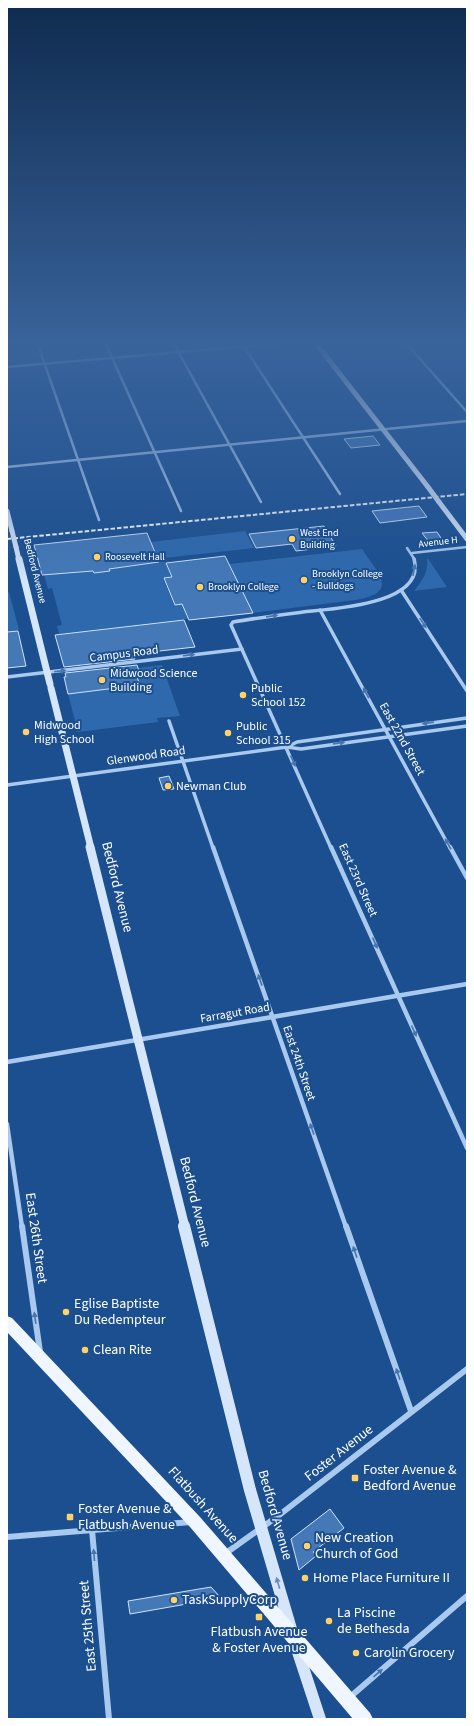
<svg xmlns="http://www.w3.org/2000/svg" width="474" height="1726" font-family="'Source Sans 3',sans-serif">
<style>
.green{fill:#2e69ad}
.building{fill:#4478b7;stroke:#cfe3fa}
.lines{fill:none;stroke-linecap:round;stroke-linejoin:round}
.street-far3{stroke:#a9c9ee;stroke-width:2.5}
.street-far2{stroke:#a9c9ee;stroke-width:3.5}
.street-far1{stroke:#a9c9ee;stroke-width:4.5}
.street{stroke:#a9c9ee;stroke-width:6}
.secondary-far3{stroke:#d6e6fa;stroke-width:5}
.secondary-far2{stroke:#d6e6fa;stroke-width:7}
.secondary-far1{stroke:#d6e6fa;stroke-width:9}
.secondary{stroke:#d6e6fa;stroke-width:12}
.primary{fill:#f0f6ff;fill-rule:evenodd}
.rail{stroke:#fff;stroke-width:2;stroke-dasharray:4.5 2;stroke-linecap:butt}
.secondary-bridge{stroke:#d6e6fa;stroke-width:5}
.oneway{fill:#4674ac}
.oneway2{fill:#668bba}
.poi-dot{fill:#ffd166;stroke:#1b4f8f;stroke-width:1.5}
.labels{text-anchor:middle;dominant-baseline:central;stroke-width:4;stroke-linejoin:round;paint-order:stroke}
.far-poi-label{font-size:10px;fill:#fff;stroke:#1b4f8f;text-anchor:start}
.far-street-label{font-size:10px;fill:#fff;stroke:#1b4f8f}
.street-label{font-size:12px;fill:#fff;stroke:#1b4f8f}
.poi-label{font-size:12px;fill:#fff;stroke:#1b4f8f;text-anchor:start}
.near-street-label{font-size:14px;fill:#fff;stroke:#1b4f8f}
.near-poi-label{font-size:14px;fill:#fff;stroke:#1b4f8f;text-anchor:start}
</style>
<rect width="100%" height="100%" fill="#1b4f8f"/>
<g class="green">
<path d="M245 531 254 548 164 558 171 577 163 578 174 605 182 604 188 619 59 634 57 626 62 625 52 588 48 589 44 575 93 571 94 573 109 571 110 569 159 562 151 542Z"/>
<path d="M362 549C379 575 400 592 355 600L253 613 229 564Z"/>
<path d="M427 557 447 587 414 591C423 580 429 571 427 557Z"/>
<path d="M9 592 19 630 7 632V593Z"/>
<path d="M162 665 180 716 157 718 158 722 78 732 68 694 140 684 137 677H140L138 668Z"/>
</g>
<g class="building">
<path d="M373 436 380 445 351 448 344 439Z"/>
<path d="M419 506 427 517 380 523 372 511Z"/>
<path d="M324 526 336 546 296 551 292 544 256 548 249 534Z"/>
<path d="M437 532 443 541 429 542 422 533Z"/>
<path d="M147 533 159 562 109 569 110 571 94 573 93 571 42 575 34 545Z"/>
<path d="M225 556 253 613 189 620 182 604 175 605 164 578 172 577 166 563Z"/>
<path d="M184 620 195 647 133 654 135 659 64 667 55 635Z"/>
<path d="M18 631 26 666 7 668V632Z"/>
<path d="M137 665 141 677H137L140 685 68 694 64 677H66L65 673Z"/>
<path d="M169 776 174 789 163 790 159 778Z"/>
<path d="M330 1509 344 1528 313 1552 316 1556 299 1570 291 1539Z"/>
<path d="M211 1587 221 1598 130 1614 128 1601Z"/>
</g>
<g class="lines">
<g class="street-far3">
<path d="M37 342 99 520"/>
<path d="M105 342 181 511"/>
<path d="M173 342 261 502"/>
<path d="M241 342 340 494"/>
<path d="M405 342 467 412"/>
<path d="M7 367 296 342"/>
<path d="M7 467 467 421"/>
<path d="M407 548 415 560"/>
<path d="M412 553 467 547"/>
</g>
<g class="street-far2">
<path d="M401 590 467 691"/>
<path d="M320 610 450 848"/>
<path d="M7 677 242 649"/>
<path d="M169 721 213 848"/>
<path d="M287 747 297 742 467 718"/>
<path d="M7 785 287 747 301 749 467 726"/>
<path d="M331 848 231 625 233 622C256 618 280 615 303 612 330 609 427 605 414 559"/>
</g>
<g class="street-far1">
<path d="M213 847 346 1227"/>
<path d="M331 847 467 1148"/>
<path d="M450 847 467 878"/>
<path d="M7 1062 467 984"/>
<path d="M7 1124 22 1227"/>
</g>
<g class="street">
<path d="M22 1226 40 1352"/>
<path d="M346 1226 411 1411"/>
<path d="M92 1530 109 1719"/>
<path d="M7 1537 191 1522"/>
<path d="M226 1553 278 1516 467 1369"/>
<path d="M350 1697 467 1596"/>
</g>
<g class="secondary-far3">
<path d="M315 342 428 487"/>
<path d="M439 502 467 539"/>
<path d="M7 511 12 531"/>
<path d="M16 547 19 560"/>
</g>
<g class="secondary-far2">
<path d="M19 559 50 684"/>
<path d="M51 688 91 848"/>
</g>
<path class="secondary-far1" d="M90 847 185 1227"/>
<g class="secondary">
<path d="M184 1226 250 1490 291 1629"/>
<path d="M296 1646 320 1719"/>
</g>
<path class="primary" d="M7 1316 12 1318 200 1517 370 1713 373 1719H353L190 1527 7 1332Z"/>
<path class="rail" d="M7 539 467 494"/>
<g class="secondary-bridge">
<path d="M428 487 439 502"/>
<path d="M12 531 16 547"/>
</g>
</g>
<defs><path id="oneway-solid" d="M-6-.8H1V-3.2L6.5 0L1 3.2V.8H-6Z"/></defs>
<g class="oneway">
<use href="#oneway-solid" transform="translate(414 570) rotate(-80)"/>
<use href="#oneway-solid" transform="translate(272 616) rotate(-8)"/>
<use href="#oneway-solid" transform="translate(423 623) rotate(57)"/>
<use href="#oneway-solid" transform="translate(189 655) rotate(-7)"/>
<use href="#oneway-solid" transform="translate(60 671) rotate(-7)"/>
<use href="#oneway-solid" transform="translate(366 693) rotate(-119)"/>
<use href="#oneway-solid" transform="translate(428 723) rotate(172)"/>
<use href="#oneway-solid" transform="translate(339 743) rotate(-8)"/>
<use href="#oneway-solid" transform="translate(293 761) rotate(66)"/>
<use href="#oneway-solid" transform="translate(448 844) rotate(-119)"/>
<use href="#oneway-solid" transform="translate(375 943) rotate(66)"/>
<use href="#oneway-solid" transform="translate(260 980) rotate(-109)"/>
<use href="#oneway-solid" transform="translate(414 1031) rotate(66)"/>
<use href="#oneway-solid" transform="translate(312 1129) rotate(-109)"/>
<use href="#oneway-solid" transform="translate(355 1252) rotate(-109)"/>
<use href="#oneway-solid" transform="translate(35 1318) rotate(-98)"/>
<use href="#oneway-solid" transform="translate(398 1374) rotate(-109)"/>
<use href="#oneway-solid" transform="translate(94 1555) rotate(-95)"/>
<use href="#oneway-solid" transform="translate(378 1673) rotate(-41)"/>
</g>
<use class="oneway2" href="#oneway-solid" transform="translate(278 1583) rotate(-106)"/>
<linearGradient id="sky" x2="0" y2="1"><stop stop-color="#0f2b4f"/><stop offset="0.59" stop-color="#39639b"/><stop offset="1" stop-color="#39639b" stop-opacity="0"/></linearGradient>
<rect width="474" height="583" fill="url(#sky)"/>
<g class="poi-dot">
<circle cx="292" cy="539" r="4"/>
<circle cx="97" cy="557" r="4"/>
<circle cx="304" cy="580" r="4"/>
<circle cx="200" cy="587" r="4"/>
<circle cx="102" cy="680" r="4"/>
<circle cx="243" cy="695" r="4"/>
<circle cx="26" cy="732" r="4"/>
<circle cx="228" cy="733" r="4"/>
<circle cx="168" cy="786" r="4"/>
<circle cx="66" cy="1312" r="4"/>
<circle cx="85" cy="1350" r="4"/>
<rect x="351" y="1474" width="8" height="8" rx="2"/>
<rect x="66" y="1513" width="8" height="8" rx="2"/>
<circle cx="307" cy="1546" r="4"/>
<circle cx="305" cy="1578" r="4"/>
<circle cx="174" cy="1600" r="4"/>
<rect x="255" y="1613" width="8" height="8" rx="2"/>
<circle cx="329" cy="1621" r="4"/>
<circle cx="356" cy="1653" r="4"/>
</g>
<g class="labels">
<g class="far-poi-label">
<text x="300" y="533">West End<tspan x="300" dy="12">Building</tspan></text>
<text x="105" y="557">Roosevelt Hall</text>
<text x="312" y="574">Brooklyn College<tspan x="312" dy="12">- Bulldogs</tspan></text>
<text x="208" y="587">Brooklyn College</text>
</g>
<g class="far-street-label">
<text transform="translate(438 542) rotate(-7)">Avenue H</text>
<text transform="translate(35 571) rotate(76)">Bedford Avenue</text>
</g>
<g class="street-label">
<text transform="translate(124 654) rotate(-7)">Campus Road</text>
<text transform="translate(402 739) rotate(61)">East 22nd Street</text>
<text transform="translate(146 756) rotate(-8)">Glenwood Road</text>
<text transform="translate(358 880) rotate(66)">East 23rd Street</text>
<text transform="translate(235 1013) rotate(-10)">Farragut Road</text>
<text transform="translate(299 1063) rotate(71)">East 24th Street</text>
</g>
<g class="poi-label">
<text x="110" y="673">Midwood Science<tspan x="110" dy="14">Building</tspan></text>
<text x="251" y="688">Public<tspan x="251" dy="14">School 152</tspan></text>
<text x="34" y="725">Midwood<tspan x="34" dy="14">High School</tspan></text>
<text x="236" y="726">Public<tspan x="236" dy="14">School 315</tspan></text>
<text x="176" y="786">Newman Club</text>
</g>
<g class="near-street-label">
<text transform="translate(117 887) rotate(76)">Bedford Avenue</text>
<text transform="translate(195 1202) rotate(76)">Bedford Avenue</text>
<text transform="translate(36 1238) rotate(82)">East 26th Street</text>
<text transform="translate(339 1453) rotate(-38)">Foster Avenue</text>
<text transform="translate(203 1505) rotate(48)">Flatbush Avenue</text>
<text transform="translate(275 1515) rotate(74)">Bedford Avenue</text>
<text transform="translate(88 1626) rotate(-95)">East 25th Street</text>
</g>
<g class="near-poi-label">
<text x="74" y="1304">Eglise Baptiste<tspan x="74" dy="16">Du Redempteur</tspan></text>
<text x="93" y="1350">Clean Rite</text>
<text x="363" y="1470">Foster Avenue &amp;<tspan x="363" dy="16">Bedford Avenue</tspan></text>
<text x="78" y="1509">Foster Avenue &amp;<tspan x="78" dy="16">Flatbush Avenue</tspan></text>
<text x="315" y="1538">New Creation<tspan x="315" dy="16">Church of God</tspan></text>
<text x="313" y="1578">Home Place Furniture II</text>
<text x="182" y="1600">TaskSupplyCorp</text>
<text x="337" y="1613">La Piscine<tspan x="337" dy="16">de Bethesda</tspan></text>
<text x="259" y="1632" text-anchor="middle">Flatbush Avenue<tspan x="259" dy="16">&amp; Foster Avenue</tspan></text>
<text x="364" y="1653">Carolin Grocery</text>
</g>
</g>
<rect width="474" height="1726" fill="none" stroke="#ffffff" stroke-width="16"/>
</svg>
